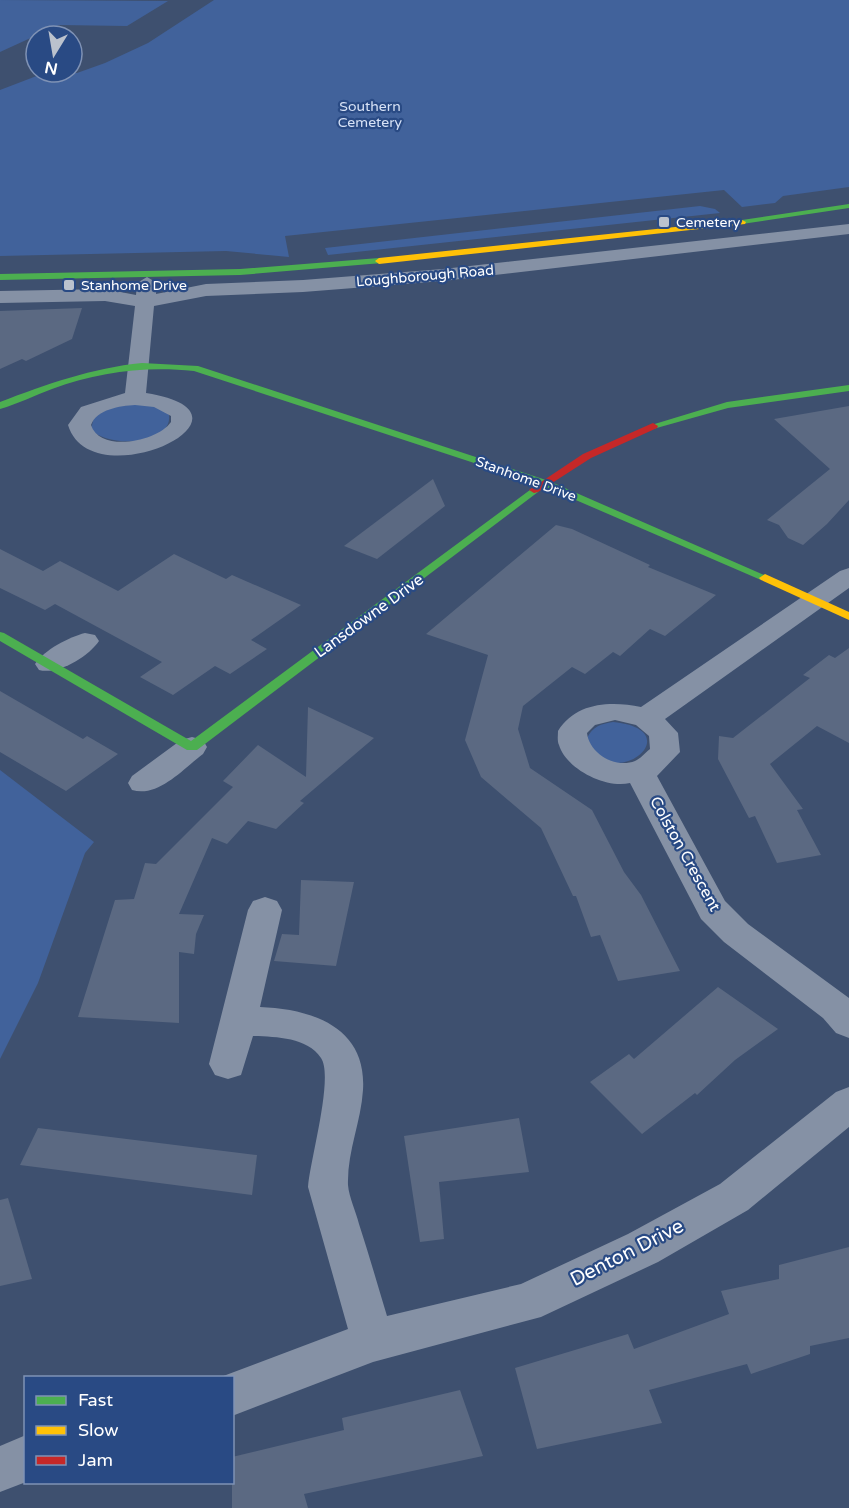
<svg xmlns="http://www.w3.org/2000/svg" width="849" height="1508" font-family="'Varela Round',sans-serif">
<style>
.green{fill:#41629b}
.building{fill:#5b6982}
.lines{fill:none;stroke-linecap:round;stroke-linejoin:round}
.street{fill:#8591a5;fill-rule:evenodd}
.fast{fill:#4caf50;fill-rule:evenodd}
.slow{fill:#ffc107;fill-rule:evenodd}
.jam{fill:#c62828;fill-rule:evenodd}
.poi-dot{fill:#bbc2cd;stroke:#294a84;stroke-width:2}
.labels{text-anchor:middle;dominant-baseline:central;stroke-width:4.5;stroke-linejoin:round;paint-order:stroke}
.far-park-label{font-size:14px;fill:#d7e2f6;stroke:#294a84}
.far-poi-label{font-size:14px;fill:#fff;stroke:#294a84;text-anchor:start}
.far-street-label{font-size:14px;fill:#fff;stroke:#294a84}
.street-label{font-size:16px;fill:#fff;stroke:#294a84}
.near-street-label{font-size:20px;fill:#fff;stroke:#294a84}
</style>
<rect width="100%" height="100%" fill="#3e506f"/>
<g class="green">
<path d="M0 0 168 1 127 26 59 25 0 52Z"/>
<path d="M214 0H849V187L783 196 775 203 742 207 724 190 285 236 289 257 226 251 0 256V90L47 72 77 73 105 63 148 43Z"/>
<path d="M700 206 715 209 720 213 328 255 325 248Z"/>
<path d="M146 403 164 410 169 415C173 445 107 449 91 429L94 417 111 407Z"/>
<path d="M613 722C684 729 627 783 597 755 593 752 590 743 587 738 593 726 601 724 613 722Z"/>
<path d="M0 770 94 842 85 853 38 983 0 1059Z"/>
</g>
<g class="building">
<path d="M82 308 72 339 26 361 22 359 0 369V311Z"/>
<path d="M849 406V500L827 524 803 545 788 538 779 525 767 520 830 469 774 419Z"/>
<path d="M433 479 445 506 377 559 344 546Z"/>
<path d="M556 525 572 529 650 565 648 567 716 595 665 636 650 629 620 656 613 652 585 674 572 667 523 706 518 729 530 768 592 810 624 872 641 895 680 971 618 981 600 935 591 937 576 896H573L541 828 481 777 465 740 488 655 426 634Z"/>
<path d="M0 549 43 571 60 561 118 591 174 554 226 579 232 575 301 605 251 640 267 649 230 674 215 666 173 695 140 677 162 662 55 604 45 610 0 588Z"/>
<path d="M849 648V743L817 726 770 764 803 809 797 810 821 855 777 863 755 816 749 818 718 759 719 736 733 738 810 678 803 675 829 655 835 658Z"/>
<path d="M0 691 83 739 87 736 118 754 66 791 0 752Z"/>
<path d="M308 707 374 738 300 801 304 803 276 829 248 821 227 844 212 838 179 914 204 915 196 934 194 954 179 952V1023L78 1017 115 900 134 899 145 863 156 864 233 787 223 781 258 745 306 777Z"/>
<path d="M301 880 354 882 336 966 274 961 282 934 299 935Z"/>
<path d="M718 987 778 1029 735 1060 697 1095 695 1093 642 1134 590 1082 629 1054 634 1059Z"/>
<path d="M519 1118 529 1172 439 1182 444 1239 420 1242 404 1136Z"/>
<path d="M38 1128 257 1155 252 1195 20 1165Z"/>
<path d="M8 1198 32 1279 0 1286V1200Z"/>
<path d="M849 1247V1338L810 1346V1354L751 1374 747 1364 649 1390 662 1423 537 1449 515 1368 628 1334 634 1349 729 1314 721 1291 779 1279V1265Z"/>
<path d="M460 1390 483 1456 304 1494 308 1508H232V1457L344 1430 342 1418Z"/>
</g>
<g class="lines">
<g class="street">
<path d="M849 224V234L443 281 303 292 206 296 154 306 146 393C277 414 91 501 68 425L81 407 125 393 135 306 105 301 0 303V291L105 289 136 295 137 283 147 277 157 283 156 294 206 284 303 280 443 269ZM135 405 154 407 171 416V422C157 442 100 453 91 425 97 409 120 406 135 405Z"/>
<path d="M849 568V588L665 719 678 733 680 752 657 776 725 901 748 924 849 998V1038L836 1033 823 1018 724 942 701 919 630 783C606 789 566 769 559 745 557 741 558 735 558 731 576 702 611 701 641 707L840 571ZM615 720 636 725 649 736 650 749C645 753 640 759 635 761 615 769 589 753 587 733L595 725Z"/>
<path d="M85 633 95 635 99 641C88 657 58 675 39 670L35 664C44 650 69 637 85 633Z"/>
<path d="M192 737 203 740 207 747 203 754C183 769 158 798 132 790L128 783 132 776 181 740Z"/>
<path d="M265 897 277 901 282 910 260 1007C312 1009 367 1027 363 1090 361 1122 347 1152 348 1185 349 1197 356 1212 359 1224 369 1255 378 1286 387 1316L521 1284 628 1234 720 1184 836 1092 849 1087V1127L748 1210 658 1262 541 1317 373 1362 232 1416V1378H218L348 1329 308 1187C310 1160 334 1077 321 1058 307 1037 276 1037 253 1036L241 1075 228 1079 215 1075 209 1064 248 910 253 901Z"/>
<path d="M26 1435V1482L0 1492V1446Z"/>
</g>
<g class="fast">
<path d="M849 204V208L742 224 738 222 742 220Z"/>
<path d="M379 258 383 261 382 263 240 275 0 280V274L240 269Z"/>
<path d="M142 363 198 366 549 481 771 578 769 580H761L541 485 194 371C144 366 99 372 52 389 35 395 18 404 0 409V402C47 384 92 368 142 363Z"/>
<path d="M849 385V391L728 408 653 429 648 426 727 402Z"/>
<path d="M534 487 539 490 538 492 197 750H187L0 641V632L4 633 191 741Z"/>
</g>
<g class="slow">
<path d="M742 220 746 222 745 224 379 264 375 261 379 258Z"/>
<path d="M765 574 849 612V620L761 580 759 578Z"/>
</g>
<path class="jam" d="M653 423 658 426 657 428 591 458 538 492 534 493 529 490 583 454Z"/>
</g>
<g class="poi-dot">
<rect x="658" y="216" width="12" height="12" rx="3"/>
<rect x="63" y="279" width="12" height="12" rx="3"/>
</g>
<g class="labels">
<g class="far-park-label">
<text x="370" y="106">Southern<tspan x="370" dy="16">Cemetery</tspan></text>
</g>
<g class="far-poi-label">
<text x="676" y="222">Cemetery</text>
<text x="81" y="285">Stanhome Drive</text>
</g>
<g class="far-street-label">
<text transform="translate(425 276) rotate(-5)">Loughborough Road</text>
<text transform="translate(526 479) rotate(20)">Stanhome Drive</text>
</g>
<g class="street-label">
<text transform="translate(369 616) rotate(-36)">Lansdowne Drive</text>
<text transform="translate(685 854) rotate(61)">Colston Crescent</text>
</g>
<g class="near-street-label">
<text transform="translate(627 1253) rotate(-27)">Denton Drive</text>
</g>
</g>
<rect x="24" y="1376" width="210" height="108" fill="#294a84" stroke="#7f92b5" stroke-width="1.5"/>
<rect x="36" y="1396" width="30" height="9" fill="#4caf50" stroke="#7f92b5" stroke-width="1.5"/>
<text x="78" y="1406" font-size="18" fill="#ffffff">Fast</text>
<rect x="36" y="1426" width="30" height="9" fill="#ffc107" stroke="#7f92b5" stroke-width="1.5"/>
<text x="78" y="1436" font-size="18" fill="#ffffff">Slow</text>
<rect x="36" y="1456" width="30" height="9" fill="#c62828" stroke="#7f92b5" stroke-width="1.5"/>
<text x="78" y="1466" font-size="18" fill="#ffffff">Jam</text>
<g transform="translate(54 54) rotate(191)"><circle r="28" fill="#294a84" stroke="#7f92b5" stroke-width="1.5"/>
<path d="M0-4.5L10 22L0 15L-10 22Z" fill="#bbc2cd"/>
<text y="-9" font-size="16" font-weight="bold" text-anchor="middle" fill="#ffffff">N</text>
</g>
</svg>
